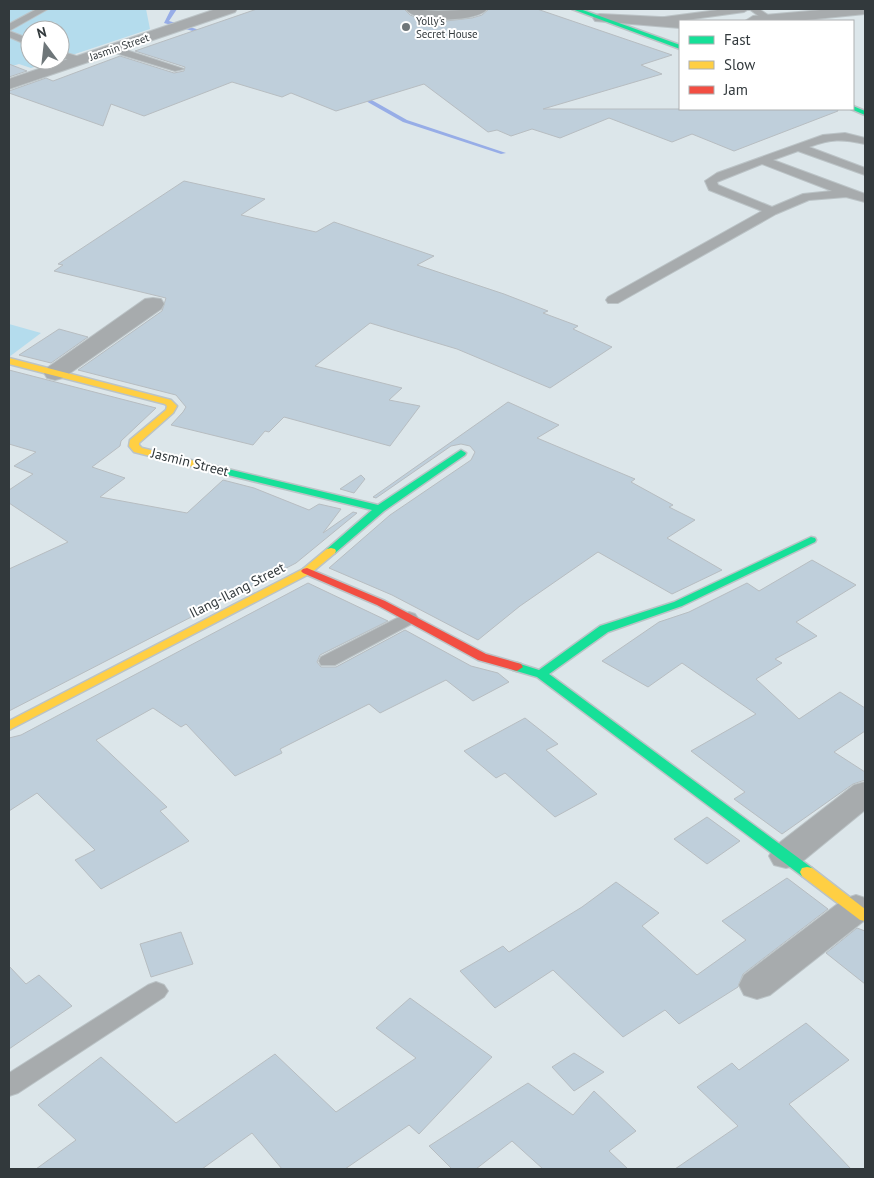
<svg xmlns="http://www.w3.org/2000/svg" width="874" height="1178" font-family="'PT Sans',sans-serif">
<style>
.green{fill:#b4dced}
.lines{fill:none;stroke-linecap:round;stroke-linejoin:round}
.stream{fill:#97ade7;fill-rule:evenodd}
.building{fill:#bfcfdb;stroke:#b7bdc1}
.lane-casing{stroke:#bbc3c6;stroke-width:2}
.street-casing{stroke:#bbc3c6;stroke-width:2}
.fast-casing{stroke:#bbc3c6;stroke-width:3}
.slow-casing{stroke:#bbc3c6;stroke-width:3}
.jam-casing{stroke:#bbc3c6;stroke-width:3}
.lane{fill:#a7abad;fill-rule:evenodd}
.street{fill:#a7abad;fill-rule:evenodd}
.fast{fill:#16e098;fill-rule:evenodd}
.slow{fill:#ffcf43;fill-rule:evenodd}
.jam{fill:#f24e42;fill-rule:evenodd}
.poi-dot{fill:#6e7679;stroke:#fff;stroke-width:2}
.labels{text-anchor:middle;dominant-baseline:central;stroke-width:4;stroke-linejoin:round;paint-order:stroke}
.far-poi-label{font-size:11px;fill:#32393c;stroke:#fff;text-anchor:start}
.far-street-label{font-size:11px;fill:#32393c;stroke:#fff}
.street-label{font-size:14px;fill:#32393c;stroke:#fff}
</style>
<rect width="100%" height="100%" fill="#dce6ea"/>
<g class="green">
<path d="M9 9H146L150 29 60 59V30H30V60H56L31 68 19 64 9 67Z"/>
<path d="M9 324 41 333 9 357Z"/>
</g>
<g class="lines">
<g class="stream">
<path d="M171 9H177L169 21 210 33 207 35 164 23Z"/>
<path d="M357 94H361L407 120 506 153 501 154 403 122 357 96Z"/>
</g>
</g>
<g class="building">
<path d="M257 9H404L410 15 421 19 446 21 472 18 482 15 489 9H537L672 55 641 65 662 74 543 109H837L838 111 734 151 692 134 672 142 609 118 560 138 532 129 511 136 497 130 488 132 424 84 336 111 291 93 282 97 232 82 144 116 111 104 103 126 9 93V91L46 78 53 81 120 56 174 73 184 71 185 67 135 51Z"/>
<path d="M9 64 27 71 9 77Z"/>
<path d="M184 181 265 199 241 215 316 232 334 222 434 256 417 265 504 294 548 311 543 313 578 326 573 329 612 347 550 388 457 349 370 323 315 366 402 388 389 400 420 406 390 446 284 417 269 432 265 431 253 445 171 425 183 412 186 407 176 395 78 370 162 311 166 298 54 271 63 265 58 264Z"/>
<path d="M59 329 88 337 51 363 19 355Z"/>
<path d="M9 370 156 408 121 441 120 446 92 467 125 478 100 497 187 513 223 480 254 488 309 510 319 504 341 509 323 533 353 512 357 513 296 563 9 711V569L68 542 9 503V490L33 474 14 466 36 452 9 444Z"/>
<path d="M508 402 559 425 537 438 635 479 631 482 673 505 669 507 695 520 667 538 722 570 672 594 598 552 520 606 478 640 392 595 329 568 390 515 471 460 475 452 470 446 461 444 451 446 376 498 373 497Z"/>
<path d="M361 475 365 479 354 493 340 489Z"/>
<path d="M812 560 856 585 796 622 817 636 775 659 782 663 756 679 799 719 840 692 865 708V731L834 752 865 772V780L853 784 782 834 734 799 745 792 691 751 756 714 682 663 648 687 602 661 659 622 689 612 747 583 759 591Z"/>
<path d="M308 583 388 621 320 655 317 662 321 667H336L405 630 471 666 498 673 509 682 473 701 446 680 380 713 369 704 280 749 282 753 235 776 186 724 181 727 153 708 96 740 167 807 160 811 189 841 101 889 75 860 95 850 37 793 9 811V738L21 735Z"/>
<path d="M525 718 558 744 546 750 597 794 555 817 505 773 496 778 464 751Z"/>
<path d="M707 817 740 841 707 864 674 839Z"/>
<path d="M787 878 828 909 743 974 738 987 679 1024 665 1010 623 1037 553 970 495 1008 460 971 503 946 509 952 582 907 616 882 659 913 642 926 697 975 746 940 722 921Z"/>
<path d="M857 928 865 931V984L826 953Z"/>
<path d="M181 932 193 964 151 977 140 944Z"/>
<path d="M9 966 26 984 39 975 72 1006 9 1049Z"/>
<path d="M410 998 492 1057 419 1134 409 1125 345 1169H282L252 1133 202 1169H36L76 1140 38 1105 101 1057 176 1123 275 1054 336 1112 416 1058 376 1028Z"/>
<path d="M806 1023 849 1060 789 1104 851 1169H675L738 1126 697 1087 732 1063 739 1070Z"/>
<path d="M574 1053 604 1072 574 1091 552 1067Z"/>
<path d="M528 1083 573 1115 594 1091 636 1131 609 1151 628 1169H543L512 1141 476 1169H452L429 1146Z"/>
</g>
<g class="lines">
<defs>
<g id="lane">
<path d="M37 9H48L9 31V24Z"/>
<path d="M725 9H759L768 15 760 17 749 9 744 12 657 24 652 21 657 18Z"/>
<path d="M9 31 30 39V46L9 37Z"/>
<path d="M109 47H117L184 69 175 71 109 51Z"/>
<path d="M60 51 83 58 84 60 79 63 60 57Z"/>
<path d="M845 133 865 138V144C841 139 832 139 809 147L865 168V175L798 151 773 160 865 194V202L846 197 809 200 776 214 618 303H608L606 300 608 297 762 211 709 190 705 181 717 173 823 135ZM762 164 832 191 803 194 772 207 718 185 717 182Z"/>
<path d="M409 612 415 614 418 618 415 622 335 665H321L319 661 321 657Z"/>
<path d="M156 982 164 985 168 991 164 997 18 1093 9 1096V1073L148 985Z"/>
</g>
<g id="street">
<path d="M216 9H237L235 12 9 89V79Z"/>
<path d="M406 9 438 11 487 9C478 22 415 24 406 9Z"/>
<path d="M832 9H865V14L796 21H745L753 16Z"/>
<path d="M600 14 680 18 686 21H680V28L595 21 593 18 595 15Z"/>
<path d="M153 298 161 299 164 304 161 309 63 378 55 380 47 378 44 373 47 368 145 299Z"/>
<path d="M865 782V810L798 865 786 868 774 865 769 856 774 847 854 785Z"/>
<path d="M856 895 865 898V920L770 995 757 999 744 995 739 985 744 975 844 899Z"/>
</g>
<g id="fast">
<path d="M572 9H580L680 45V49Z"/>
<path d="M853 106 865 111V115L851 109Z"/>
<path d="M461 450 466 453 465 455 384 511 335 553H327L326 551 327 549 372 510 203 469 202 467 207 464 378 505Z"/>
<path d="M811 537 815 538 816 540 815 542 682 606 608 632 549 674 812 868 814 872 812 876 807 877 802 876 537 677 513 670 511 667 517 663 539 670 600 626 674 602Z"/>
</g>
<g id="slow">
<path d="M9 358 171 400 177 406 173 413 139 443V445L142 448 211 465 212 467 207 470 134 452 129 446 130 440 166 410 167 406 165 404 9 364Z"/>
<path d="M331 548 335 549 336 551 335 553 311 573 9 730V721L303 569 327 549Z"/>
<path d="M807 867 812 868 865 909V921L860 920 802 876 800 872 802 868Z"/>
</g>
<path id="jam" d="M307 568 385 601 486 654 521 664 523 667 517 671 478 660 377 605 303 573 301 571 303 569Z"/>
</defs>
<use href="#lane" class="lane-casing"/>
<use href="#street" class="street-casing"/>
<use href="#fast" class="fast-casing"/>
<use href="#slow" class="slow-casing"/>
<use href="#jam" class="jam-casing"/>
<use href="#lane" class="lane"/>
<use href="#street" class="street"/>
<use href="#fast" class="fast"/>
<use href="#slow" class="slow"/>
<use href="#jam" class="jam"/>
</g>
<circle class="poi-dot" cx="406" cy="27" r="5"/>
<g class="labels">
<g class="far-poi-label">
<text x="416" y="21">Yolly's<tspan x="416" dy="13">Secret House</tspan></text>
</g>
<g class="far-street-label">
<text transform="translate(119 47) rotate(-19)">Jasmin Street</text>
</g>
<g class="street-label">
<text transform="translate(190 462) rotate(14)">Jasmin Street</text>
<text transform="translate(237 590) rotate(-27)">Ilang-Ilang Street</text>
</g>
</g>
<rect width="874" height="1178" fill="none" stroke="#32393c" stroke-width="20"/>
<rect x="679" y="20" width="175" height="90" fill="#ffffff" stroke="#adb0b1"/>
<rect x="689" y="36" width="25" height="8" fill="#16e098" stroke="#adb0b1"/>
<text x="724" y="45" font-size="15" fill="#32393c">Fast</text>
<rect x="689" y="61" width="25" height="8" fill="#ffcf43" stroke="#adb0b1"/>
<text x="724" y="70" font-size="15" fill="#32393c">Slow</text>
<rect x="689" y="86" width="25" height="8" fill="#f24e42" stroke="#adb0b1"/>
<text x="724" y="95" font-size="15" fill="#32393c">Jam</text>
<g transform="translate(45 45) rotate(345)"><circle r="24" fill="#ffffff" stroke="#adb0b1"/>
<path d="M0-4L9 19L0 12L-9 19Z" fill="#6e7679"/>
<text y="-8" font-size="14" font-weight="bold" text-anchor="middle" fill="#32393c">N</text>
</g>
</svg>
